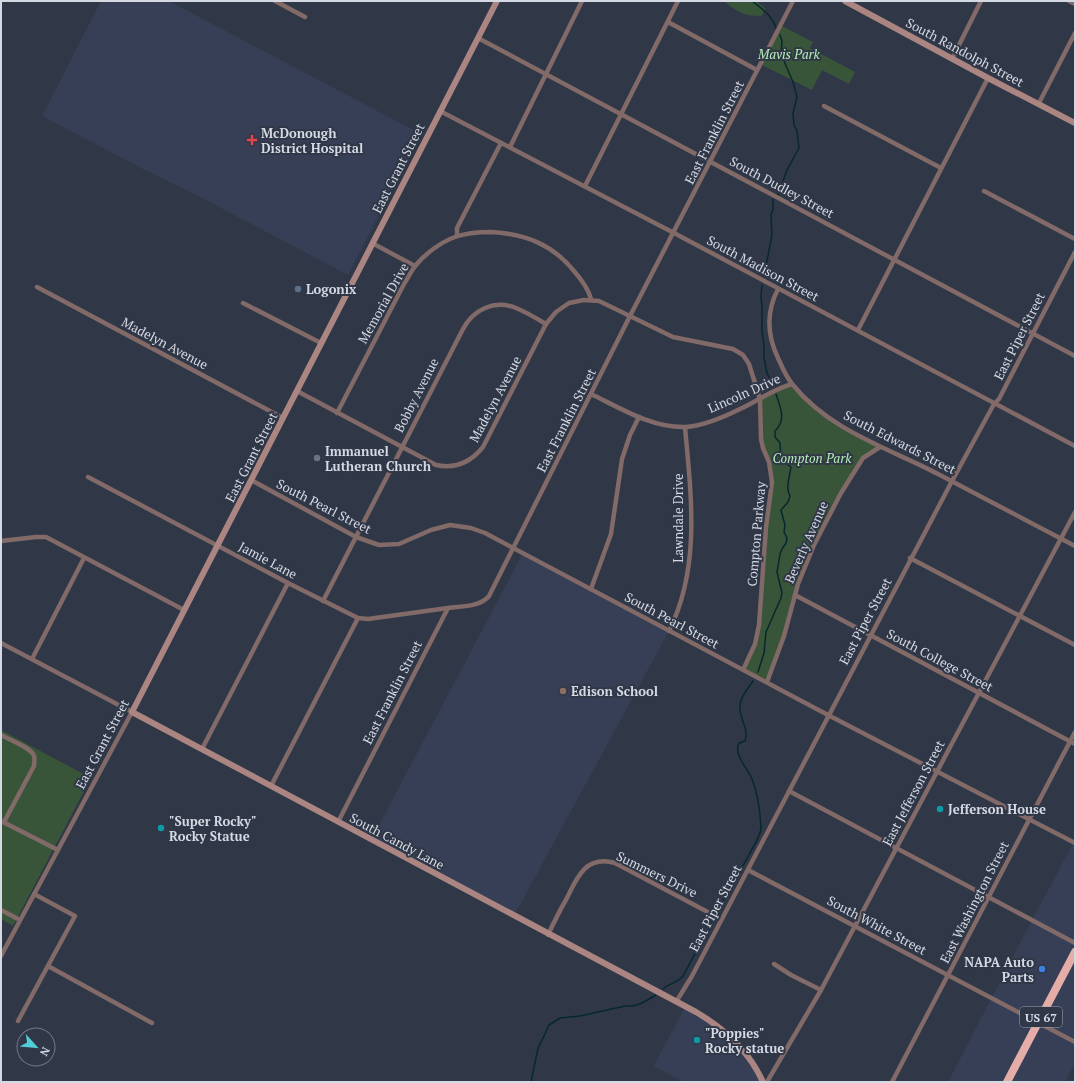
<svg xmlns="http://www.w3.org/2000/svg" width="1076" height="1083" font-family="'PT Serif',serif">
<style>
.built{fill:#363f55}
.green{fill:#395539}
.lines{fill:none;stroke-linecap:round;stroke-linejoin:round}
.stream{stroke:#06282f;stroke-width:1.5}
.street{stroke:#816a67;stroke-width:4.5}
.secondary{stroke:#aa8581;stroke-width:6}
.highway{stroke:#e5ada7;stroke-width:8}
.health-dot{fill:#e0444e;stroke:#303747;stroke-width:1.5}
.service-dot{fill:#5c6f8a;stroke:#303747;stroke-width:1.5}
.worship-dot{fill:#6b7280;stroke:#303747;stroke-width:1.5}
.education-dot{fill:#8d6e63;stroke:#303747;stroke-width:1.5}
.culture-dot{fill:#0f9aa8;stroke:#303747;stroke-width:1.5}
.shop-dot{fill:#3f7fe0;stroke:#303747;stroke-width:1.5}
.labels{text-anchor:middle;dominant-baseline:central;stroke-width:4;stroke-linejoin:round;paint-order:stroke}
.shield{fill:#303747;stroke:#a3a8b4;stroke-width:1}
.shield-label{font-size:12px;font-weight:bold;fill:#d4d9e3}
.street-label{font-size:13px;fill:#d4d9e3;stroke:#303747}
.park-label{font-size:13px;font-style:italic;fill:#b5efb6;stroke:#303747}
.poi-label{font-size:13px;font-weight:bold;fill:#d4d9e3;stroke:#303747;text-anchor:start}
</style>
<rect width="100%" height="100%" fill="#303747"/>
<g class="built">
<path d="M101 1H169L421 134 348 275 204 199 143 169 42 116Z"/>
<path d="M523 553 669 631 514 916 371 840Z"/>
<path d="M1075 840V1063L1065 1082H948L1032 920Z"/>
<path d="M685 1007 731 1038 763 1082H683L654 1066Z"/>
</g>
<g class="green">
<path d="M724 1H756L766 9 761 16C744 16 737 12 724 1Z"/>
<path d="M780 25 813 42 810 48 855 72 849 84 822 70 812 90 760 64Z"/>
<path d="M792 384 819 410 880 447 867 454 841 493 806 561 784 636 767 682 744 670 755 644 772 482 763 448 760 399Z"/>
<path d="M1 730 91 778 13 926 1 919Z"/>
</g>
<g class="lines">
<g class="stream">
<path d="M752 1C762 9 772 15 776 28"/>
<path d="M778 195 787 170 799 148 797 131 794 125 793 113 797 97 793 82 781 54 782 41 780 35"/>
<path d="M764 276 772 235 771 215 773 209V199"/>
<path d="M762 285 761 297 762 306V332L764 345V358L767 373 773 386"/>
<path d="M758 672 764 653 766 632 781 598 782 593 777 572 780 554 782 549 786 543 787 538 784 532 785 525 781 510 788 502 790 496C785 488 790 476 791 467L781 460 780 443 775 437V431C787 420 780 407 776 394"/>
<path d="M717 912C728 892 739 873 750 853 754 845 761 836 761 827 760 811 758 794 752 779 748 768 733 755 739 743L745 741C749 730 741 721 740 710 738 699 748 689 753 681"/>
<path d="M663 989C669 983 676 984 683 976L713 920"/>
<path d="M531 1082 538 1048 544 1036 549 1025 560 1018 580 1016 625 1006H633L642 1003 656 995"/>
</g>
<g class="street">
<path d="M275 1 305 17"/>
<path d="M1069 1 1075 4"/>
<path d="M668 22 757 70"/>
<path d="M478 38 1075 356"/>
<path d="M952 59 981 1"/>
<path d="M1039 103 1075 33"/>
<path d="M824 106 941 168"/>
<path d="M440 111 674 233 1075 446"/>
<path d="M510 147 582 1"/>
<path d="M585 186 678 1"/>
<path d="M984 191 1075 239"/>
<path d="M457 236V228L501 143"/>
<path d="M372 243 415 266"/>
<path d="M37 287 283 418"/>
<path d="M778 289C766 312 767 335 778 358 782 367 786 377 793 385 829 430 888 448 938 474 984 498 1030 522 1075 546"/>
<path d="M243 303 321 343"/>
<path d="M858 330 988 78"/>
<path d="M297 391 436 465C455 469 471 462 483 447L546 324 556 312 569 303 584 300 599 301 673 337 733 349 743 355 749 364 760 399 761 439 763 448 769 462 772 482 766 527 759 625 755 644 743 670"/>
<path d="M591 394C620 408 652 428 685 427 704 426 724 417 740 409 758 401 773 389 792 384"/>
<path d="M337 413 404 284C408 278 411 271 416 265 425 254 441 242 455 237 466 233 479 232 491 232 525 234 552 244 574 271 581 279 588 288 591 299"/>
<path d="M88 477 288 583 358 618 368 619 448 608"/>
<path d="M251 480 356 537 379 545 399 544 431 530 450 525 471 528 485 533 828 715 1075 843"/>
<path d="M1 541 36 537H46L184 610"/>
<path d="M910 558 1075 645"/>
<path d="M591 589 611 534 622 459 630 435 639 417"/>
<path d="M795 595 1075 744"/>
<path d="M323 601 463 329C473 310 494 299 516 308 526 312 536 318 546 324"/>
<path d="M669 631C701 567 691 495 685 427"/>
<path d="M1 643 132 712 1 956"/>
<path d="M32 659 84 558"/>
<path d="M767 682 784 636 798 584 814 545 841 493 863 458 880 447"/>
<path d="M1 735C8 739 32 748 34 756 35 759 34 763 34 766L4 822"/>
<path d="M202 749 288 583"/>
<path d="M271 786 358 618"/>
<path d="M789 791 1075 943"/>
<path d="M1 821 58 850"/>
<path d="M338 822 448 608C462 606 480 607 489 596L630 316 793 1"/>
<path d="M748 870 1075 1042"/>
<path d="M1 910 20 920"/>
<path d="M548 935C554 922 560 910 567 898 577 877 586 855 615 863L721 919"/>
<path d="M774 964 791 975 821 990"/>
<path d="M48 966 152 1023"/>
<path d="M676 1002 692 976 952 481 994 404 999 399 1075 252"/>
<path d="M18 1021 75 916 34 894"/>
<path d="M767 1082 821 990 1075 512"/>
<path d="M892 1082 1075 732"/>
</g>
<g class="secondary">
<path d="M497 1 132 712 696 1012C725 1029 749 1051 763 1082"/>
<path d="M845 1 988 78 1075 123"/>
</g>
<path class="highway" d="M1007 1082 1075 952"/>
</g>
<path class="health-dot" d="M250 134h4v4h4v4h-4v4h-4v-4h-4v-4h4z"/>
<circle class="service-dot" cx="298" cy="289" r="4"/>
<circle class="worship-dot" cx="317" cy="458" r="4"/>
<circle class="education-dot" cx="563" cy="691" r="4"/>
<g class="culture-dot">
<circle cx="940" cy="809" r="4"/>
<circle cx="161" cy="828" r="4"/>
<circle cx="697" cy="1040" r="4"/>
</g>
<circle class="shop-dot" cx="1042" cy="969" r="4"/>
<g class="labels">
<rect class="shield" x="1020" y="1007" width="42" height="20" rx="3"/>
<g class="shield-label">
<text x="1041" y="1017">US 67</text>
</g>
<g class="street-label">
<text transform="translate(965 52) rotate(28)">South Randolph Street</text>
<text transform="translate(714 132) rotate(-63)">East Franklin Street</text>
<text transform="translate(398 168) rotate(-63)">East Grant Street</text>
<text transform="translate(782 187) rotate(28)">South Dudley Street</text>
<text transform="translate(763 268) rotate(28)">South Madison Street</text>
<text transform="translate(383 303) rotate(-61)">Memorial Drive</text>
<text transform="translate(1019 336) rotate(-63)">East Piper Street</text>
<text transform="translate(165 343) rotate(28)">Madelyn Avenue</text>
<text transform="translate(744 393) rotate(-24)">Lincoln Drive</text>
<text transform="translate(416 395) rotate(-63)">Bobby Avenue</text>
<text transform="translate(495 399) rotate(-62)">Madelyn Avenue</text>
<text transform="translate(566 420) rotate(-63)">East Franklin Street</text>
<text transform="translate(900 442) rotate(27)">South Edwards Street</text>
<text transform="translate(251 457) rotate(-63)">East Grant Street</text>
<text transform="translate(324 506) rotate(27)">South Pearl Street</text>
<text transform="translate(678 518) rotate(-90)">Lawndale Drive</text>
<text transform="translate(756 534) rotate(-85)">Compton Parkway</text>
<text transform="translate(806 542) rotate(-66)">Beverly Avenue</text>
<text transform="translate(268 560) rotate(28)">Jamie Lane</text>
<text transform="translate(672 620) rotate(28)">South Pearl Street</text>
<text transform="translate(865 621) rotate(-62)">East Piper Street</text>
<text transform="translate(940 660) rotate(28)">South College Street</text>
<text transform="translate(392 692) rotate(-63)">East Franklin Street</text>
<text transform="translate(102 744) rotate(-62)">East Grant Street</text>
<text transform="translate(913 793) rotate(-62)">East Jefferson Street</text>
<text transform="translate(397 841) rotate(28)">South Candy Lane</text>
<text transform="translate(657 874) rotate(26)">Summers Drive</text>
<text transform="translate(974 902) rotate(-63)">East Washington Street</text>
<text transform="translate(715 908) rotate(-62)">East Piper Street</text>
<text transform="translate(877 925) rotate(28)">South White Street</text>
</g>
<g class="park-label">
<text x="789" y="54">Mavis Park</text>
<text x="812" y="458">Compton Park</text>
</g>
<g class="poi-label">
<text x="261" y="133">McDonough<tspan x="261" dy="15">District Hospital</tspan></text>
<text x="306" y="289">Logonix</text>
<text x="325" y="451">Immanuel<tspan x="325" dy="15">Lutheran Church</tspan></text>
<text x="571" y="691">Edison School</text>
<text x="948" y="809">Jefferson House</text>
<text x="169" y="821">"Super Rocky"<tspan x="169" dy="15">Rocky Statue</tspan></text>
<text x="1034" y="962" text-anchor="end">NAPA Auto<tspan x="1034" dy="15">Parts</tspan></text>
<text x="705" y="1033">"Poppies"<tspan x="705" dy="15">Rocky statue</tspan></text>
</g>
</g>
<rect width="1076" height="1083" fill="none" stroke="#d4d9e3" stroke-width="4"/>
<g transform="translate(36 1047) rotate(117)"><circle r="19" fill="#303747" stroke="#727885"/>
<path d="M0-3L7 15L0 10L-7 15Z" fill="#52ccd6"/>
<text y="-6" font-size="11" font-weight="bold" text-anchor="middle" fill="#d4d9e3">N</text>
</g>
</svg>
